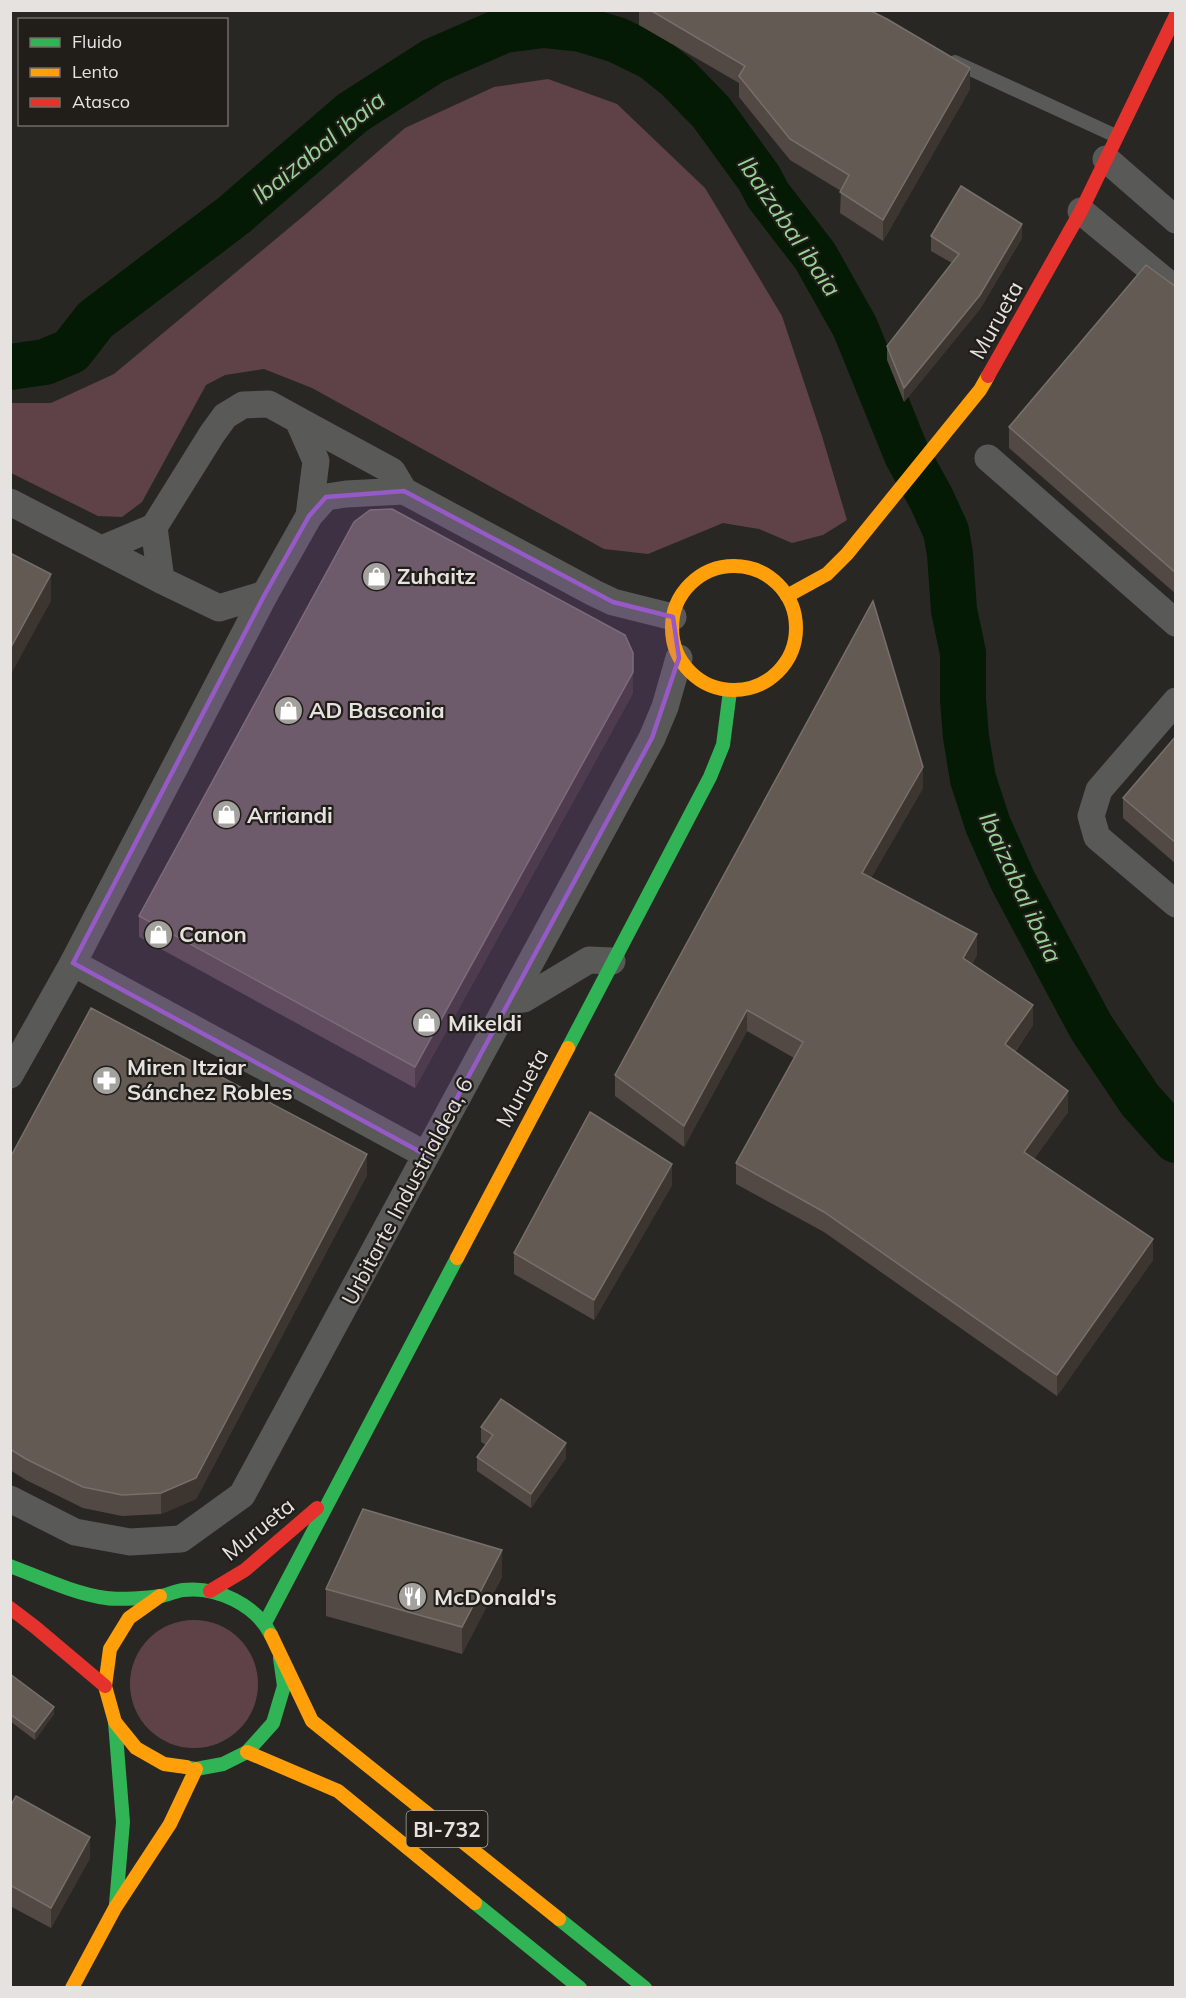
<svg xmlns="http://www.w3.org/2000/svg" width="1186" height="1998" font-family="Mulish,sans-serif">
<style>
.green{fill:#5f4247}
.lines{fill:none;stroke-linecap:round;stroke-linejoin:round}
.river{stroke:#041a04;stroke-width:46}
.lane{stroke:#595957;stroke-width:14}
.street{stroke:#595957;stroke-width:27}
.fast{stroke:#30b455;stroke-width:14}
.slow{stroke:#ff9f0a;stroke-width:14}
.jam{stroke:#e5322d;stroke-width:14}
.wall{fill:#534944}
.shaded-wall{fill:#3c3530}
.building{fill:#635a54;stroke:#776f6a;stroke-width:1.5}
.marked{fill:#965ac7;fill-opacity:0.2;stroke:#965ac7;stroke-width:4.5;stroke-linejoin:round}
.labels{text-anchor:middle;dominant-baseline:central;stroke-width:4.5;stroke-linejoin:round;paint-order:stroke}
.shield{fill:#211d19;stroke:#aaa7a4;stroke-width:1.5}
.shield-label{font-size:21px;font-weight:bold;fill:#e5e2df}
.street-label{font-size:22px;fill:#e5e2df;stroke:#211d19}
.poi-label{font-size:22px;font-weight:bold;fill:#e5e2df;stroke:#211d19;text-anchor:start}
.water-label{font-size:24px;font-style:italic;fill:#95d395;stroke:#211d19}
</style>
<rect width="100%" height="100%" fill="#292724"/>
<g class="green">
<path d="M548 79 617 104 705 188 782 316 822 436 847 520 823 535 792 543 759 529 723 523 648 554 604 549 312 388 264 369 225 375 206 385 142 502 122 517 98 516 11 473V403H51L114 374 307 213 405 128 494 87Z"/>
<circle cx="194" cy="1684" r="64"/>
</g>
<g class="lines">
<path class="river" d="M10 367 45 362 71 351 95 320 234 215 352 113 433 61 504 30 543 25 581 29 617 40 652 57 677 77 711 112 759 178 768 195 815 256 855 327 907 455 931 498 946 531 950 554 954 610 963 653V700L966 737 973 779 988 825 1013 881 1091 1027 1140 1100 1176 1140"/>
<path class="lane" d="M955 62 1116 136"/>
<g class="street">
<path d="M1106 159 1176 220"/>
<path d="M1081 211 1176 290"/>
<path d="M269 404 298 420 316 461 309 516 265 594 219 608 161 580 154 527 212 434 225 416 243 405Z"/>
<path d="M298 420 392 471 404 491 594 593 613 602 673 617"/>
<path d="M988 458 1176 623"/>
<path d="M10 502 161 580"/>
<path d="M309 516 326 497 346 494 404 491"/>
<path d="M102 549 154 527"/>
<path d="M1176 701 1099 790 1091 816 1097 837 1176 904"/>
<path d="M73 963 426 1155"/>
<path d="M510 1001 524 999 589 960 612 961"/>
<path d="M10 1075 73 963 265 594"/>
<path d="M10 1499 75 1532 130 1542 181 1539 242 1495 652 738 665 707 679 658"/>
</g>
<g class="fast">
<path d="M568 1048 710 777 723 745 730 691"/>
<path d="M10 1566C39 1577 75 1594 106 1598 119 1600 148 1598 161 1596 168 1595 175 1591 183 1590 217 1586 256 1605 271 1635"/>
<path d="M265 1623 457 1258"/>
<path d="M115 1722 123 1822 116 1904"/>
<path d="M186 1767 196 1769 223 1764 247 1752 273 1723 284 1686 280 1658"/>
<path d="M475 1903 580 1988"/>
<path d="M559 1919 645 1988"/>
</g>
<g class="slow">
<circle cx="734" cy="628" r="62"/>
<path d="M787 596 827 574 847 554 980 390 988 376"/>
<path d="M457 1258 568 1048"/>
<path d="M160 1596 129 1618 110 1649 105 1686 115 1722 136 1748 164 1764 186 1767"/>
<path d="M271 1635 312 1721 559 1919"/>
<path d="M247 1752 338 1791 475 1903"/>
<path d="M72 1988 115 1908 170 1824 196 1769"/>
</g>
<g class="jam">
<path d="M988 376 1081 211 1176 15"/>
<path d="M210 1591 245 1570 317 1508"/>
<path d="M10 1608 35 1627 105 1686"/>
</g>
</g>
<g class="wall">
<path d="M639 10H869L970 89 883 241 840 213 841 191 790 160 739 97V83L639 25Z"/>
<path d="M931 236 1022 238 980 309 904 402 887 360V346L952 263 931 251Z"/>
<path d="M1176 287V594L1009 448V427Z"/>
<path d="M633 693 415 1088 139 937V916Z"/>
<path d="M1176 736V864L1123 818V798Z"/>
<path d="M923 788 871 878 977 955 972 964 1033 1025 1015 1052 1068 1112 1034 1159 1153 1260 1057 1396 824 1232 736 1184V1163L794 1058 747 1031 684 1147 615 1096V1075Z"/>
<path d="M10 1158 367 1175 196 1499 161 1514 122 1516 83 1508 26 1480 10 1470Z"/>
<path d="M672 1185 594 1320 514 1274V1253Z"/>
<path d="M481 1427 566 1458 531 1508 477 1471V1457L486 1445 481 1442Z"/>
<path d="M502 1577 462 1654 326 1616V1589Z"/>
<path d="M10 1674 54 1714 35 1740 10 1721Z"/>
<path d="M10 1807 90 1858 51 1928 10 1906Z"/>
</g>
<g class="shaded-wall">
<path d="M970 68V89L883 241V220Z"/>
<path d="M1022 224V238L980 309 904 402V388Z"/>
<path d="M51 574V601L10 676V649Z"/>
<path d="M633 672V693L415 1088V1067Z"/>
<path d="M923 767V788L862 894V873Z"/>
<path d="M977 934V955L963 979V958Z"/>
<path d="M1033 1005V1025L1005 1065V1044Z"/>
<path d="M747 1010V1031L684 1147V1126Z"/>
<path d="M1068 1091V1112L1024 1173V1152Z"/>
<path d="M367 1154V1175L196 1499 161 1514V1493Z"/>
<path d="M672 1164V1185L594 1320V1300Z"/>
<path d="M1153 1239V1260L1057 1396V1375Z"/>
<path d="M566 1443V1458L531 1508V1494Z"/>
<path d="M502 1550V1577L462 1654V1627Z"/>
<path d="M54 1707V1714L35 1740V1732Z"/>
<path d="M90 1837V1858L51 1928V1908Z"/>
</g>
<g class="building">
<path d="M650 10H869L887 19 970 68 883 220 840 192 849 175 790 139 739 76 745 66Z"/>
<path d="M961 186 1022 224 980 295 904 388 887 346 959 254 931 236Z"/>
<path d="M1146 265 1176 287V573L1009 427Z"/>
<path d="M392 509 625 635 633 653V672L415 1067 139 916 354 522 370 510Z"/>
<path d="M10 553 51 574 10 649Z"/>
<path d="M873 601 923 767 862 873 977 934 963 958 1033 1005 1005 1044 1068 1091 1024 1152 1153 1239 1057 1375 824 1212 736 1163 803 1042 747 1010 684 1126 615 1075Z"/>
<path d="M1176 736V843L1123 798Z"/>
<path d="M91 1008 367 1154 196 1478 161 1493 122 1495 83 1487 26 1459 10 1449V1158Z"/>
<path d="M590 1112 672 1164 594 1300 514 1253Z"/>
<path d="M501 1399 566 1443 531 1494 477 1457 493 1435 481 1427Z"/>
<path d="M363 1509 502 1550 462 1627 326 1589Z"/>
<path d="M10 1674 54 1707 35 1732 10 1714Z"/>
<path d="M16 1796 90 1837 51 1908 10 1885V1807Z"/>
</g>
<path class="marked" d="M404 491 613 602 673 617 679 658 652 738 426 1155 73 963 265 594 309 516 326 497Z"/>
<defs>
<symbol id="shop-disc" viewBox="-11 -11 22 22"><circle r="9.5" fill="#a3a19e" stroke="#211d19"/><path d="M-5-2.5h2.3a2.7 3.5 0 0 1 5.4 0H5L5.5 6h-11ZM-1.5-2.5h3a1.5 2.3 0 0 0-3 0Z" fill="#fff"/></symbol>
<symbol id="pharmacy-disc" viewBox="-11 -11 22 22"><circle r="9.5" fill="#a3a19e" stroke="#211d19"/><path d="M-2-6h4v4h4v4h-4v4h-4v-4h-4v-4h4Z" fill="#fff"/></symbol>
<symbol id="restaurant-disc" viewBox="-11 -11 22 22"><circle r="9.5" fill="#a3a19e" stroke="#211d19"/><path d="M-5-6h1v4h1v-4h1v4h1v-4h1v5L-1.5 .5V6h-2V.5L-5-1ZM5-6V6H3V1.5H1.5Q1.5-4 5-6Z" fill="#fff"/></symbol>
</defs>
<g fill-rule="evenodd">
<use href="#shop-disc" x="360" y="560" width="33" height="33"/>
<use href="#shop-disc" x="272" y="694" width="33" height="33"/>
<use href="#shop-disc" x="210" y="798" width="33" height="33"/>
<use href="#shop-disc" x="142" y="918" width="33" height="33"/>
<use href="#shop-disc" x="410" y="1006" width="33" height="33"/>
<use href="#pharmacy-disc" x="90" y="1064" width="33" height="33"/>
<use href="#restaurant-disc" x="396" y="1580" width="33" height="33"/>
</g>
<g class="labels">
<rect class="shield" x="406.5" y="1811" width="81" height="36" rx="4.5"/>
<g class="shield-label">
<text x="447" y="1829">BI-732</text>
</g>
<g class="street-label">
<text transform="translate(996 320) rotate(-61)">Murueta</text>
<text transform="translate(522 1088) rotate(-62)">Murueta</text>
<text transform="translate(407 1191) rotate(-62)">Urbitarte Industrialdea, 6</text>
<text transform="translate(258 1529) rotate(-39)">Murueta</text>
</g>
<g class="poi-label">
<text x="397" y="576">Zuhaitz</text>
<text x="309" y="710">AD Basconia</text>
<text x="247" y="815">Arriandi</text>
<text x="179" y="934">Canon</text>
<text x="448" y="1023">Mikeldi</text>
<text x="127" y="1067">Miren Itziar<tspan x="127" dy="25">Sánchez Robles</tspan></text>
<text x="434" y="1597">McDonald's</text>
</g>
<g class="water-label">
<text transform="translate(318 147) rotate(-39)">Ibaizabal ibaia</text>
<text transform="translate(790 226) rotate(56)">Ibaizabal ibaia</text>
<text transform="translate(1021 887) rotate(65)">Ibaizabal ibaia</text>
</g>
</g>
<rect width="1186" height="1998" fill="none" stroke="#e5e2df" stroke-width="24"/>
<rect x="18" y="18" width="210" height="108" fill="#211d19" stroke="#6f6c68" stroke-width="1.5"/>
<rect x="30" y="38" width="30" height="9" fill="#30b455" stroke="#6f6c68" stroke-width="1.5"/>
<text x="72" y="48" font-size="18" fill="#e5e2df">Fluido</text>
<rect x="30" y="68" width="30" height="9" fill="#ff9f0a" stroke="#6f6c68" stroke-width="1.5"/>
<text x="72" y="78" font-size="18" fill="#e5e2df">Lento</text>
<rect x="30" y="98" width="30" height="9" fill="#e5322d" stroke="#6f6c68" stroke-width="1.5"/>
<text x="72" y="108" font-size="18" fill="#e5e2df">Atasco</text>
</svg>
